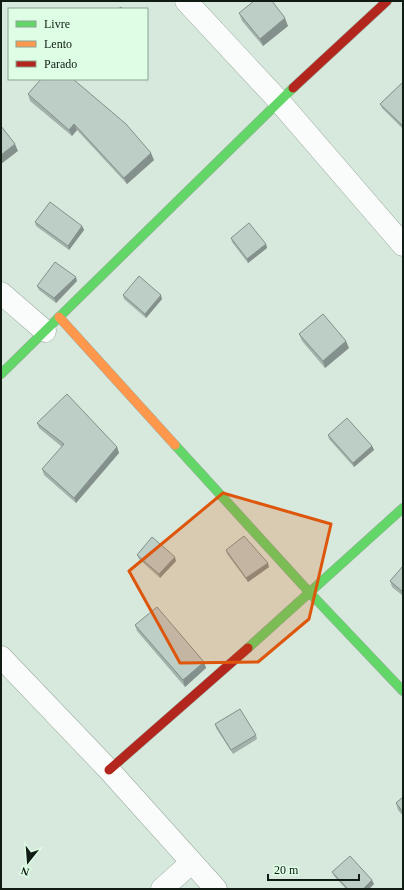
<svg xmlns="http://www.w3.org/2000/svg" width="404" height="890" font-family="Georgia,serif">
<style>
.lines{fill:none;stroke-linecap:round;stroke-linejoin:round}
.street-casing{stroke:#9caaa0;stroke-width:23}
.fast-casing{stroke:#9caaa0;stroke-width:10}
.slow-casing{stroke:#9caaa0;stroke-width:10}
.jam-casing{stroke:#9caaa0;stroke-width:10}
.street{stroke:#f9fcfa;stroke-width:22}
.fast{stroke:#63d668;stroke-width:9}
.slow{stroke:#ff974d;stroke-width:9}
.jam{stroke:#b3261e;stroke-width:9}
.wall{fill:#a3b1ab}
.shaded-wall{fill:#84908b}
.building{fill:#bdcec7;stroke:#84908b}
.marked{fill:#dd560c;fill-opacity:0.2;stroke:#dd560c;stroke-width:3;stroke-linejoin:round}
</style>
<rect width="100%" height="100%" fill="#d7e9dc"/>
<g class="lines">
<defs>
<g id="street">
<path d="M186 1 279 101 403 245"/>
<path d="M1 293 45 331"/>
<path d="M1 657 109 770 216 889"/>
<path d="M162 889 191 863"/>
</g>
<g id="fast">
<path d="M1 374 293 88"/>
<path d="M175 445 310 593 403 691"/>
<path d="M248 648 403 508"/>
</g>
<path id="slow" d="M59 317 175 445"/>
<g id="jam">
<path d="M293 88 387 1"/>
<path d="M109 770 248 648"/>
</g>
</defs>
<use href="#street" class="street-casing"/>
<use href="#fast" class="fast-casing"/>
<use href="#slow" class="slow-casing"/>
<use href="#jam" class="jam-casing"/>
<use href="#street" class="street"/>
<use href="#fast" class="fast"/>
<use href="#slow" class="slow"/>
<use href="#jam" class="jam"/>
</g>
<g class="wall">
<path d="M239 13 288 26 263 46 242 21Z"/>
<path d="M403 82V129L382 108 380 104Z"/>
<path d="M28 94 154 160 127 184 77 130 72 136 30 101Z"/>
<path d="M35 222 82 226 84 230 69 250 36 226Z"/>
<path d="M231 238 266 244 267 248 248 263 232 242Z"/>
<path d="M77 281 56 303 39 290 37 286Z"/>
<path d="M123 295 162 299 146 318 124 299Z"/>
<path d="M299 334 349 348 325 368 302 341Z"/>
<path d="M37 423 117 447 119 453 76 503 44 475 42 469 62 447 39 428Z"/>
<path d="M328 435 372 446 374 450 354 467 329 439Z"/>
<path d="M226 550 269 567 248 582 227 554Z"/>
<path d="M137 555 176 561 160 578 139 559Z"/>
<path d="M403 566V596L392 587 390 581Z"/>
<path d="M135 625 204 662 206 668 185 687 137 631Z"/>
<path d="M215 724 256 735 257 739 233 754 216 728Z"/>
<path d="M403 797V816L398 810 396 803Z"/>
<path d="M332 872 374 884 369 889H346L334 876Z"/>
</g>
<g class="shaded-wall">
<path d="M285 18 288 26 263 46 260 39Z"/>
<path d="M74 124 77 130 72 136 69 130Z"/>
<path d="M15 144 18 151 1 164V155Z"/>
<path d="M151 153 154 160 127 184 124 178Z"/>
<path d="M82 226 84 230 69 250 68 246Z"/>
<path d="M266 244 267 248 248 263 247 259Z"/>
<path d="M76 277 77 281 56 303 54 298Z"/>
<path d="M161 295 162 299 146 318 145 314Z"/>
<path d="M346 341 349 348 325 368 323 361Z"/>
<path d="M372 446 374 450 354 467 353 463Z"/>
<path d="M117 447 119 453 76 503 74 498Z"/>
<path d="M175 557 176 561 160 578 159 574Z"/>
<path d="M268 563 269 567 248 582 246 578Z"/>
<path d="M204 662 206 668 185 687 183 680Z"/>
<path d="M372 880 374 884 369 889H363Z"/>
</g>
<g class="building">
<path d="M254 1H272L285 18 260 39 239 13Z"/>
<path d="M121 7 123 9H118Z"/>
<path d="M41 79H73L126 124 151 153 124 178 74 124 69 130 28 94Z"/>
<path d="M403 82V126L380 104Z"/>
<path d="M1 126 15 144 1 155Z"/>
<path d="M50 202 82 226 68 246 35 222Z"/>
<path d="M249 223 266 244 247 259 231 238Z"/>
<path d="M55 262 76 277 54 298 37 286Z"/>
<path d="M139 276 161 295 145 314 123 295Z"/>
<path d="M323 314 346 341 323 361 299 334Z"/>
<path d="M67 394 117 447 74 498 42 469 64 444 37 423Z"/>
<path d="M347 418 372 446 353 463 328 435Z"/>
<path d="M244 536 268 563 246 578 226 550Z"/>
<path d="M152 537 175 557 159 574 137 555Z"/>
<path d="M403 566V592L390 581Z"/>
<path d="M157 607 204 662 183 680 135 625Z"/>
<path d="M240 709 256 735 231 750 215 724Z"/>
<path d="M403 797V812L396 803Z"/>
<path d="M350 856 372 880 363 889H348L332 872Z"/>
</g>
<path class="marked" d="M223 493 331 524 309 619 258 662 180 663 129 571Z"/>
<rect width="404" height="890" fill="none" stroke="#0f1b13" stroke-width="4"/>
<rect x="8" y="8" width="140" height="72" fill="#ddfde5" stroke="#8ba391"/>
<rect x="16" y="21" width="20" height="6" fill="#63d668" stroke="#8ba391"/>
<text x="44" y="28" font-size="12" fill="#0f1b13">Livre</text>
<rect x="16" y="41" width="20" height="6" fill="#ff974d" stroke="#8ba391"/>
<text x="44" y="48" font-size="12" fill="#0f1b13">Lento</text>
<rect x="16" y="61" width="20" height="6" fill="#b3261e" stroke="#8ba391"/>
<text x="44" y="68" font-size="12" fill="#0f1b13">Parado</text>
<g transform="translate(28 862) rotate(197)" stroke="#ddfde5" stroke-width="3" paint-order="stroke">
<path d="M0-3L7 15L0 10L-7 15Z" fill="#0f1b13"/>
<text y="-6" font-size="11" font-weight="bold" text-anchor="middle" fill="#0f1b13">N</text>
</g>
<path d="M268 874v6h91v-6" fill="none" stroke="#0f1b13" stroke-width="2"/>
<text x="274" y="874" font-size="12" fill="#0f1b13" stroke="#ddfde5" stroke-width="3" paint-order="stroke">20 m</text>
</svg>
